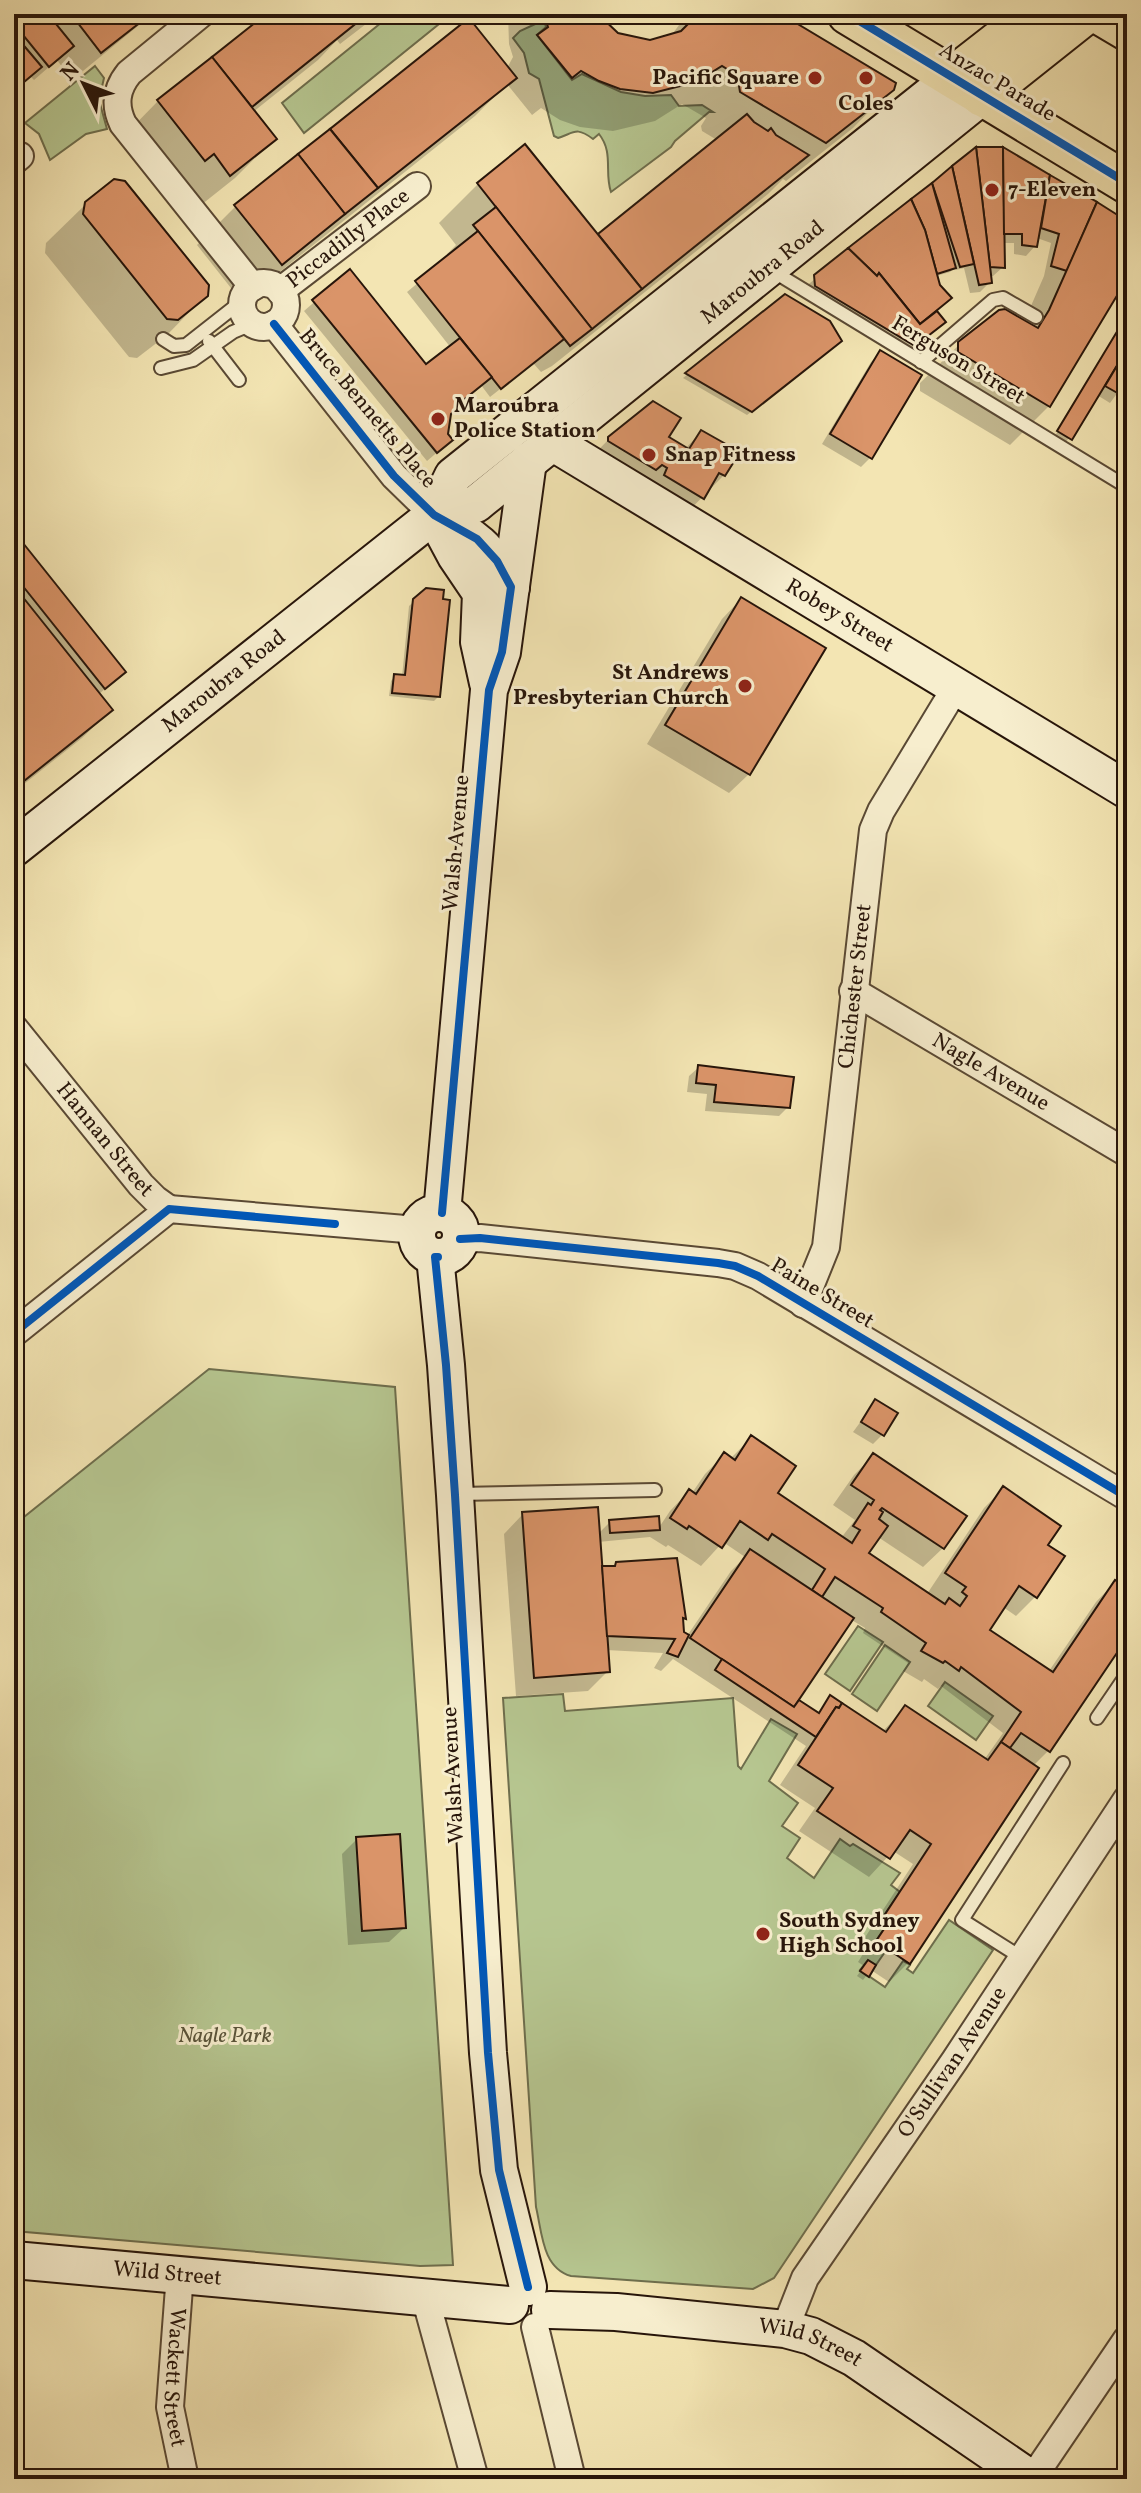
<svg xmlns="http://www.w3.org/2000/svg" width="1141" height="2493" font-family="Vollkorn,serif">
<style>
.green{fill:#b6c690;stroke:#6e6e4d;stroke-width:2}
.shadow{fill:#0003;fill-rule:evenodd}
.building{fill:#da9469;stroke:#27150a;stroke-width:2}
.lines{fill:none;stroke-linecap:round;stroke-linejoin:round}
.lane-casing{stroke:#5a4934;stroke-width:16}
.street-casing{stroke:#5a4934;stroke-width:30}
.secondary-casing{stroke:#27150a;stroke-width:40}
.primary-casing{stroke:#27150a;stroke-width:44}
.lane{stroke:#f7eece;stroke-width:12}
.street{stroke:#f7eece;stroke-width:26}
.secondary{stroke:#f7eece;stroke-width:36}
.primary{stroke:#f3e5b3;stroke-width:40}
.cycleway-casing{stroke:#f7eece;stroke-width:13}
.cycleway{stroke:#0057b8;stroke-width:8}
.poi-dot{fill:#8f2418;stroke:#f7eece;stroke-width:3}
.labels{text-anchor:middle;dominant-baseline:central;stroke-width:6;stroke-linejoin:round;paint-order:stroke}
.poi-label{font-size:22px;font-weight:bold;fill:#27150a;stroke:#f7eece;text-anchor:start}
.street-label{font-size:22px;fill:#27150a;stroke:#f7eece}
.park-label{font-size:22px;font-style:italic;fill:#595339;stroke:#f7eece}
</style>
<rect width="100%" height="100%" fill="#f3e5b3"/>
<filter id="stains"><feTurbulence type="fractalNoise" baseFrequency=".0025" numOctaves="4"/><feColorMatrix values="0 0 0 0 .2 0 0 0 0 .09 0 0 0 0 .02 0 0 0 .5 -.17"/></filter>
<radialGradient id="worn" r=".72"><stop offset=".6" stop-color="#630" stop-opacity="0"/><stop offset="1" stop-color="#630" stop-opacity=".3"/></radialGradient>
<g class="green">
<path d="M392 14H432L439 24 304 133 282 103Z"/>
<path d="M544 20 546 27 537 35 572 80 582 74 621 92 645 96 671 95 679 106 702 105 713 112H709L675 141 671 147 611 192C604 172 614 153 599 134L593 139C576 126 574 133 558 138L554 136 539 79 529 73 524 53 513 38 520 31Z"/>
<path d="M95 66 104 78 99 100 107 129 86 134 50 160 39 134 25 123Z"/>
<path d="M209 1369 395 1387 453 2265 420 2266 14 2231V1525Z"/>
<path d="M858 1626 883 1642 850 1691 825 1674Z"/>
<path d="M885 1645 910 1662 877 1711 852 1694Z"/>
<path d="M945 1682 993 1716 976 1740 928 1706Z"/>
<path d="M563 1694 565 1711 733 1698 738 1766 741 1769 771 1719 797 1734 769 1781 798 1803 782 1826 800 1838 787 1858 814 1878 840 1839 850 1846 853 1844 900 1873 891 1885 900 1892 878 1924 884 1929 876 1941 887 1949 876 1965 868 1960 860 1970 885 1987 903 1961 910 1965 907 1969 913 1973 949 1920 993 1950 774 2278 753 2289 571 2276C542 2268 542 2232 536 2207L503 1698Z"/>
</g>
<g class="shadow">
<path d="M14 14H158L148 21H144L72 80 57 60 34 80 30 76 14 90Z"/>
<path d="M269 14H379L340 44 337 40 318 60 253 112 274 139 235 178 191 213 174 191 165 199 120 140 158 101Z"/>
<path d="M508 14H596L617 35 650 42 671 36 687 14H777L892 88 853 128 786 181 783 179 768 194 552 366 541 372 533 363 490 397 481 385 454 407 449 414 441 449 427 461 304 311 349 272 426 367 451 348 407 292 449 257 447 254 456 245 439 223 478 184 525 146 597 237 717 140 702 131 701 126 706 118 682 104 655 121 613 131 580 127 560 120 541 108 532 115 507 84 475 116 242 302 197 245 236 206 507 68 513 57 509 44Z"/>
<path d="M977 149H1002L1127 223V302L1115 295 1049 406 1010 445 920 391V383L960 344 1024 322 1044 276 1051 243 1037 238 1035 246 1026 256 1014 254V243H1002L1003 267 993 276H989L990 282 980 292 970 293 964 268 956 270 955 267 950 272 936 276 938 286 949 298 935 312 943 322 904 355 805 287Z"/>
<path d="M86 204 206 295 167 335 137 358 129 357 45 253 46 243Z"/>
<path d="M785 296 836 345 747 415 683 378Z"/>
<path d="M1127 315V380L1110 403 1097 395 1066 442 1055 436Z"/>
<path d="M880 353 870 458 861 467 822 444 871 362Z"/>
<path d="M701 432 724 475 674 526 581 468 609 439 667 438 685 449Z"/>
<path d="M14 552 124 672 98 695 111 710 82 738 14 792Z"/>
<path d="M427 590 438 697 434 701 389 696 391 681 395 676 402 677 409 606Z"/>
<path d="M741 599 749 774 729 793 647 744 722 619Z"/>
<path d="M699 1067 788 1107 779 1116 705 1111 707 1094 687 1092 689 1076Z"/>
<path d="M876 1401 882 1435 873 1444 853 1432Z"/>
<path d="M751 1438 775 1494 841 1538 855 1520 833 1505 854 1475 873 1456 943 1548 923 1567 878 1537 866 1553 927 1594 984 1508 1003 1489 1045 1545 1035 1597 1016 1616 1003 1607 987 1630 1049 1671 1096 1602 1115 1582 1127 1590V1637L1048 1751 1033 1766 908 1963 889 1982 871 1970 863 1980 857 1976 864 1966 858 1962 866 1949 860 1945 913 1864 893 1851 869 1877 799 1831 815 1808 780 1785 806 1746 673 1659 661 1671 654 1668 663 1653 606 1650 608 1671 588 1691 516 1696 504 1534 523 1514 598 1534 610 1522 658 1529 670 1511 689 1491 692 1493 705 1474 724 1455 730 1459ZM650 1537 666 1547 668 1545 701 1566 723 1542 745 1557 731 1571 687 1636 682 1633 681 1621 684 1618 613 1568 600 1569 598 1542ZM850 1619 865 1628 863 1633 908 1663 903 1671 922 1682 924 1679 938 1689 941 1686 1003 1733 984 1760 905 1708 882 1732 831 1698 817 1715 791 1708Z"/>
<path d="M357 1839 404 1928 389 1942 348 1945 342 1854Z"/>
</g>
<g class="building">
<path d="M14 14H48L74 46 49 67 14 24Z"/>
<path d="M71 14H151L101 53Z"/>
<path d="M266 14H353L359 21 252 107 212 57Z"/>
<path d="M550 14H598L618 33 650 40 681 31 698 14H781L896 83 894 90 826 143 740 92 739 86 743 79 722 66 696 82 653 93 620 89 599 81 581 71 572 78 537 35 548 27 546 21 552 18Z"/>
<path d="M469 18 517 78 378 188 330 129Z"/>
<path d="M14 34 42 67 24 82 14 69Z"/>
<path d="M212 57 277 139 230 176 214 154 205 161 157 100Z"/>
<path d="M747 114 754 122 768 131 771 128 776 135 809 155 642 289 598 234Z"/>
<path d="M330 129 378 188 345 214 298 154Z"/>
<path d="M525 144 642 289 592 329 477 183Z"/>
<path d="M976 147H1003L1005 268 990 267Z"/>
<path d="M976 147 992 283 979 285 952 166Z"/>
<path d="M1003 147 1050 175 1037 247 1022 245V234H1004Z"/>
<path d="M298 154 345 214 282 265 234 205Z"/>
<path d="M952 166 974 264 960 267 932 183Z"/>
<path d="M1050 175 1097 202 1067 271 1051 266 1059 234 1041 228Z"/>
<path d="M114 179 125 181 209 285 208 296 178 320 167 319 83 214 85 202Z"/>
<path d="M932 183 956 268 937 274 925 230 911 199Z"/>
<path d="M911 199 925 230 940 285 952 298 920 324 879 273 877 276 848 248Z"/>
<path d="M1097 202 1127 221V279L1050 407 958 352V342L999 310 1005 309 1038 328 1049 310Z"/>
<path d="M496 207 592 329 570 346 473 225Z"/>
<path d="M478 231 564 339 501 389 415 281Z"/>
<path d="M848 248 877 276 879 273 920 324 937 311 946 322 915 346 815 286 814 275Z"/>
<path d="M350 269 426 364 460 338 492 377 456 406 457 408 451 414 448 434 453 440 437 453 312 300Z"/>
<path d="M1127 279V296L1119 291Z"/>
<path d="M785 294 830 321 842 341 752 412 685 373Z"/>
<path d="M1127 315V349L1072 440 1057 431Z"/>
<path d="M1127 349V384L1121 395 1105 386Z"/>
<path d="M880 350 922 375 872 459 830 434Z"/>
<path d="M653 401 681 418 669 437 689 449 701 430 740 452 725 476 719 473 704 499 664 475 667 468 662 465 656 470 608 441V437Z"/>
<path d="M23 543 126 672 105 689 14 575V550Z"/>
<path d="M14 586 113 710 19 785 14 778Z"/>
<path d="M426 588 444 590 443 599 450 600 440 697 392 693 394 674 405 675 413 599Z"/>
<path d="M741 597 826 648 750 775 665 725Z"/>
<path d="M698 1065 794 1077 790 1108 714 1102 716 1085 696 1083Z"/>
<path d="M875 1399 898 1413 884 1436 861 1422Z"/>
<path d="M751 1435 796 1466 778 1493 852 1543 860 1530 853 1526 868 1503 871 1505 874 1500 851 1485 873 1453 967 1516 944 1549 882 1508 880 1510 883 1512 879 1519 888 1526 869 1553 945 1604 949 1598 960 1606 967 1596 962 1592 966 1587 945 1573 1003 1486 1061 1526 1048 1545 1065 1556 1037 1598 1019 1586 990 1630 1053 1672 1115 1580 1127 1588V1638L1050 1752 1021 1733 1010 1748 1001 1742 1021 1712 961 1667 959 1671 945 1661 943 1663 921 1651 926 1643 881 1612 883 1608 835 1577 822 1597 812 1590 825 1569 772 1534 768 1540 740 1521 722 1548 689 1526 687 1529 670 1518 689 1489 696 1494 724 1452 735 1460Z"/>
<path d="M598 1507 610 1672 534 1678 522 1512Z"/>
<path d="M659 1516 660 1530 610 1533 609 1520Z"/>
<path d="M750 1549 854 1618 794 1707 690 1638Z"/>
<path d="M677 1558 686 1619 683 1618 684 1632 689 1635 678 1657 667 1653 675 1639 607 1636 602 1566H615L616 1562Z"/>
<path d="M722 1659 794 1707 799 1700 819 1713 830 1695 842 1703 839 1708 836 1707 816 1737 715 1670Z"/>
<path d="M842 1703 886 1732 905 1705 988 1760 1001 1742 1039 1768 910 1964 876 1941 884 1929 878 1925 931 1844 910 1830 890 1859 817 1811 833 1788 798 1765 836 1707 839 1708Z"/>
<path d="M400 1834 406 1928 362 1931 356 1837Z"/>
<path d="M868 1960 876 1965 869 1977 860 1971Z"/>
</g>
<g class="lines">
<defs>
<g id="lane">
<path d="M771 270 1127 487"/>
<path d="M163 339 174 346 186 345 242 301"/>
<path d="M209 341 239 380"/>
<path d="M921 362 993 300 1003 298 1036 317"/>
<path d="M161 368 193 360 233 332 252 324"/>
<path d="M458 1494 655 1490"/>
<path d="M1097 1718 1127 1674"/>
<path d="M1022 1958 962 1920 1063 1763"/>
</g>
<g id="street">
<path d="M201 14 129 73C116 89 114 105 123 124L253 287"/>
<path d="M14 161 20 156"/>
<circle cx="264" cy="305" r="22"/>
<path id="s1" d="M280 291 417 186"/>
<path d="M274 324 394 476 434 515"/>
<path id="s2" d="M853 991 1127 1153"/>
<path id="s3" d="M14 1028 141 1185 155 1199 169 1209"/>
<path d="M460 1239 480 1238 718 1263 735 1266 758 1276 1127 1497"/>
<path id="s4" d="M803 1304 826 1247 873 830 881 811 956 687"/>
<path d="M14 1333 169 1209 417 1230"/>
<path id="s5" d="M180 2274 170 2407 185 2479"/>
<path d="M425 2297 475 2479"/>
<path d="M535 2327 572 2479"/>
<path id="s6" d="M785 2329 805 2278 955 2060 1127 1799"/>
<path d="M1032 2479 1127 2339"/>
</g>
<g id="secondary">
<path id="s7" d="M552 442 1127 790"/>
<path d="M434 515 453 476 953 77"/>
<path d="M434 515 456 556 481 593 479 642 488 683"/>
<path d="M434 515C475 538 487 544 511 587"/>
<path id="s8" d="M14 848 434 515 476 504 482 499 982 96"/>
<circle cx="439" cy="1235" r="22"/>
<path d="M442 1213 489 690 502 652 528 461"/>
<path d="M435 1257 446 1365 455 1495 488 2053 499 2170 528 2287"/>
<path id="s9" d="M14 2260 510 2305"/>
<path id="s10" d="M550 2310 616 2312 785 2329 811 2336 854 2358 1031 2479"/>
</g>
<g id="primary">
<path d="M848 14 1127 183"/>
<path d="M1100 14 1127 30"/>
<path d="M953 77 1034 14"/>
<path d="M982 96 1085 14"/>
</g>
</defs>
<use href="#lane" class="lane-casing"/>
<use href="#street" class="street-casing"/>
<use href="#secondary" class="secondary-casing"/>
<use href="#primary" class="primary-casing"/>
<use href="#lane" class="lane"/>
<use href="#street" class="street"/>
<use href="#secondary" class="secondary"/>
<use href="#primary" class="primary"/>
<defs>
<g id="cycleway">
<path d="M848 14 1127 183"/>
<path d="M274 324 394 476 434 515 477 539 497 561 511 587 502 652 489 690 442 1213"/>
<path d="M460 1239 480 1238 718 1263 735 1266 758 1276 1127 1497"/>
<path d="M438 1257H435L446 1365 455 1495 488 2053 499 2170 528 2287"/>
<path d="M14 1333 169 1209 335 1224"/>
</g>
</defs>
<use href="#cycleway" class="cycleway-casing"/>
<use href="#cycleway" class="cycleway"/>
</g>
<g class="poi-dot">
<circle cx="815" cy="78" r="8"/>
<circle cx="866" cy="78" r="8"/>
<circle cx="992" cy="190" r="8"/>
<circle cx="438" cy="419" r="8"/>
<circle cx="649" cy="455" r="8"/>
<circle cx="745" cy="686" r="8"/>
<circle cx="763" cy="1934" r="8"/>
</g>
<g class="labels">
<g class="poi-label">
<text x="799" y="78" text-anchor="end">Pacific Square</text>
<text x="866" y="104" text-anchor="middle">Coles</text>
<text x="1008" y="190">7-Eleven</text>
<text x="454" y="406">Maroubra<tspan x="454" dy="25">Police Station</tspan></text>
<text x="665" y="455">Snap Fitness</text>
<text x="729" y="673" text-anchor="end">St Andrews<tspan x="729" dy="25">Presbyterian Church</tspan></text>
<text x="779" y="1921">South Sydney<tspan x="779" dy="25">High School</tspan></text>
</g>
<g class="street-label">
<text transform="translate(997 83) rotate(31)">Anzac Parade</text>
<text stroke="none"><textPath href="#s1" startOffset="86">Piccadilly Place</textPath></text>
<text stroke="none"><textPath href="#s8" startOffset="948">Maroubra Road</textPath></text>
<text transform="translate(958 361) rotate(31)">Ferguson Street</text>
<text transform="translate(367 409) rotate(50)">Bruce Bennetts Place</text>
<text stroke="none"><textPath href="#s7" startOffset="336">Robey Street</textPath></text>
<text stroke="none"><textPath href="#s8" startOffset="268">Maroubra Road</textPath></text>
<text transform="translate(457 843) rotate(-85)">Walsh Avenue</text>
<text stroke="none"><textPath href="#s4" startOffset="324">Chichester Street</textPath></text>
<text stroke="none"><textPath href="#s2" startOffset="160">Nagle Avenue</textPath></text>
<text stroke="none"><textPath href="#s3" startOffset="144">Hannan Street</textPath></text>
<text transform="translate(822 1294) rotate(31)">Paine Street</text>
<text transform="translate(454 1775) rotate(-93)">Walsh Avenue</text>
<text stroke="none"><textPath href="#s6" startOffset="316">O'Sullivan Avenue</textPath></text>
<text stroke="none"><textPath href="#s9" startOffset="154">Wild Street</textPath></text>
<text stroke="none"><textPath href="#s10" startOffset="264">Wild Street</textPath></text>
<text stroke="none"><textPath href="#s5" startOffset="104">Wackett Street</textPath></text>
</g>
<g class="park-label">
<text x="225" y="2036">Nagle Park</text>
</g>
</g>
<rect width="1141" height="2493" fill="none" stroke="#f3e5b3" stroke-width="48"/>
<rect x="16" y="16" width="1109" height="2461" fill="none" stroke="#27150a" stroke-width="4"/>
<rect x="24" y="24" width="1093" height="2445" fill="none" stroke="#27150a" stroke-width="2"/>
<g transform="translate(84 84) rotate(312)" stroke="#f7eece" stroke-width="6" paint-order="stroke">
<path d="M0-6L14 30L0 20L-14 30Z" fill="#27150a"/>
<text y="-12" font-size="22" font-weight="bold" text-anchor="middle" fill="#27150a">N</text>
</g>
<rect width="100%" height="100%" filter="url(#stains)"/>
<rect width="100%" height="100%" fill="url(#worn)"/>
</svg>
